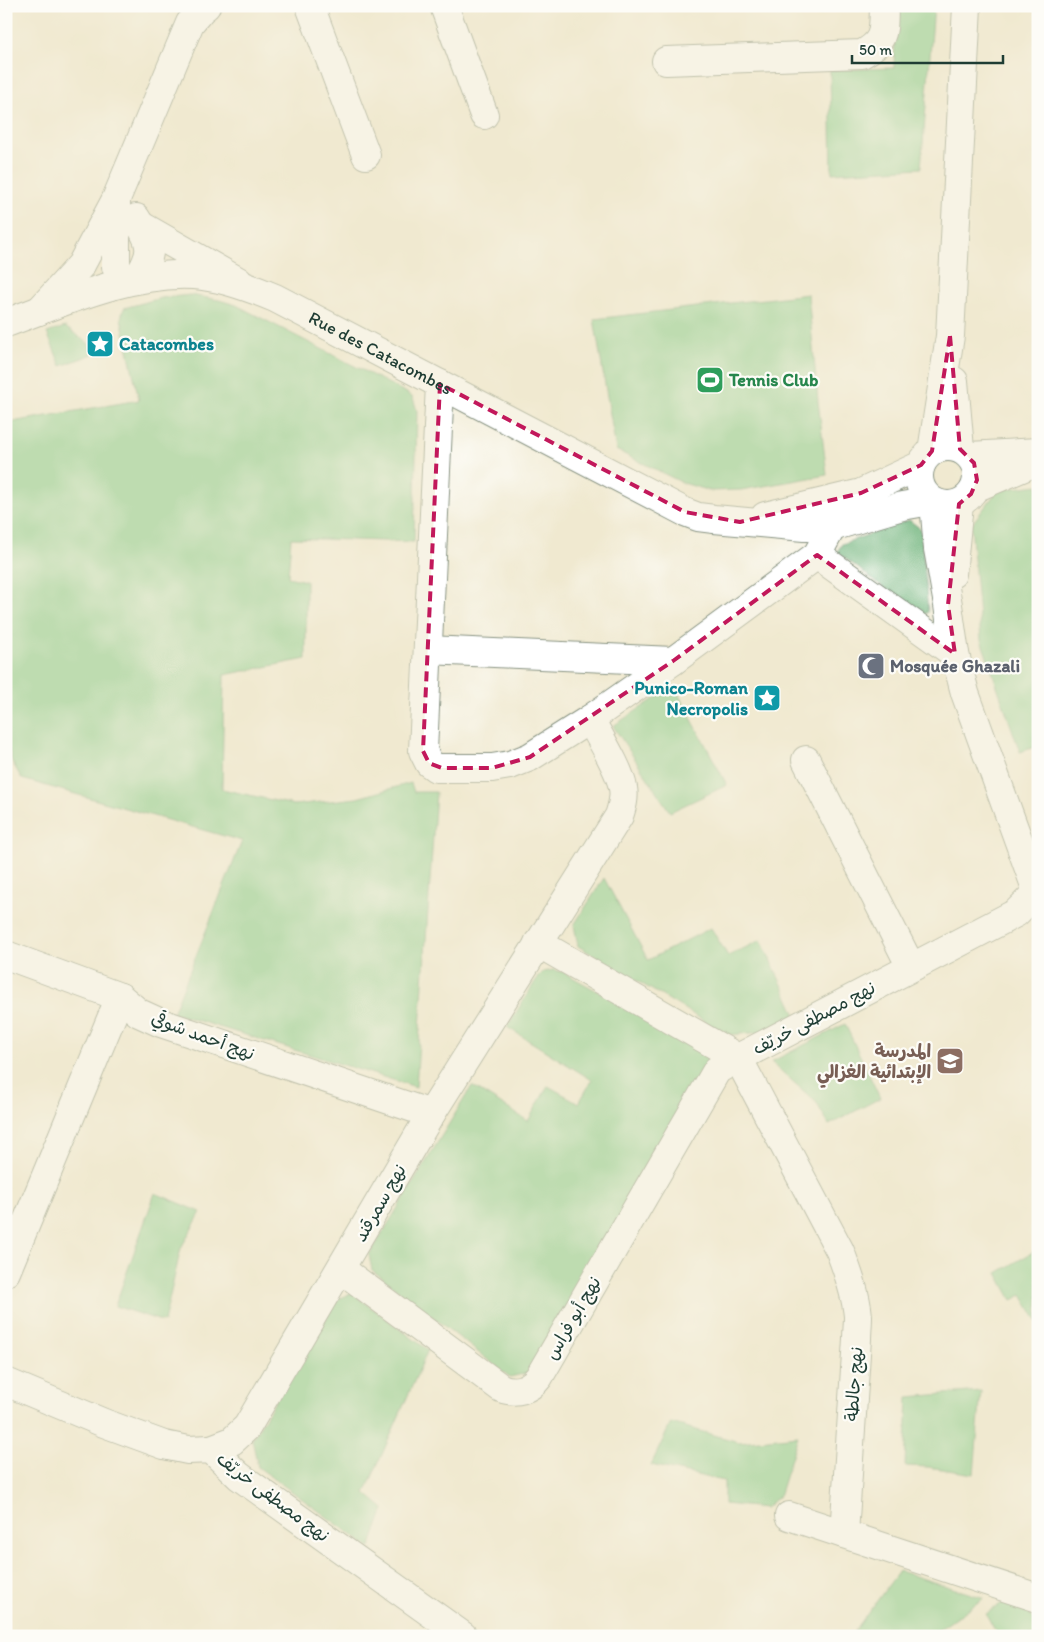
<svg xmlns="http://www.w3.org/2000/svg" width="1044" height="1642" font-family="Itim,'Playpen Sans Arabic',sans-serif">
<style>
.green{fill:#81cc8a;stroke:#50845f}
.forest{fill:#68b076;stroke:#447655}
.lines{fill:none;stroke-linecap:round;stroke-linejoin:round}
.minor-casing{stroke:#889382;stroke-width:30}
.major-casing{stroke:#889382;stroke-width:30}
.minor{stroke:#fff;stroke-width:28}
.major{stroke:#fff;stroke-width:28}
.marked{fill:none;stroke:#c2185b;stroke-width:4;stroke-dasharray:10 6;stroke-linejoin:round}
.labels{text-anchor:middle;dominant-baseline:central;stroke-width:4.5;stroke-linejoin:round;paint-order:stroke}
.culture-label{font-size:18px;font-weight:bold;fill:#0d838f;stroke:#fdfcf7;text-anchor:start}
.street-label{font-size:18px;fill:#1f3d34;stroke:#fdfcf7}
.leisure-label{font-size:18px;font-weight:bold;fill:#27864d;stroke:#fdfcf7;text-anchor:start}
.worship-label{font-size:18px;font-weight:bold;fill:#5b616d;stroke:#fdfcf7;text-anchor:start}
.education-label{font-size:18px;font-weight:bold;fill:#785e54;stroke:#fdfcf7;text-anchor:end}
</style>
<rect width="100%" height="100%" fill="#fdfcf7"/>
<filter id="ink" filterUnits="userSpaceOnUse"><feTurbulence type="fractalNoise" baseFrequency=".02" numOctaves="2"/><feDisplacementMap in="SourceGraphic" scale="10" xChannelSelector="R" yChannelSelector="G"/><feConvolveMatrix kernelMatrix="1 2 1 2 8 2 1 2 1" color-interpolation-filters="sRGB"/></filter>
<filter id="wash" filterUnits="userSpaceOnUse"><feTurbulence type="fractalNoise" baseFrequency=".0096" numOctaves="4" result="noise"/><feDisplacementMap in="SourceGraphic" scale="20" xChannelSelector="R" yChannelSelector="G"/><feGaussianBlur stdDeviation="1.12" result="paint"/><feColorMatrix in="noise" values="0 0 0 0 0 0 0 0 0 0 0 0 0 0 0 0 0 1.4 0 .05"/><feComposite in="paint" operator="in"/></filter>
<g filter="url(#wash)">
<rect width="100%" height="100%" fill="#f0e9d0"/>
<g class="green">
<path d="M896 6H934L921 168 832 173 830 70 894 68Z"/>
<path d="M808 294 818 401 827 475 741 490 711 491 683 483 616 450 594 319Z"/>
<path d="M190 295 219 300 236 305 407 393 413 398 417 411 414 542 291 538 288 577 306 581V659L224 675 222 789 294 805 357 798 411 783 414 792H436L416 1087 173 1013 242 841 22 779 12 762 6 739V423L139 400 121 318 124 308 161 298Z"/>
<path d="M65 327 88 343 93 354 61 366 47 333Z"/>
<path d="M1038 485V746L1020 752 981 640 971 525 998 490Z"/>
<path d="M674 686 727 785 670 812 613 726Z"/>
<path d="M604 878 648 960 711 928 728 956 761 940 796 1015 763 1032 728 1035 578 946 574 925Z"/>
<path d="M553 970 563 972 716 1057 532 1372 510 1377 372 1270 369 1255 472 1086 528 1121 548 1086 579 1103 592 1080 507 1027 538 977 543 972Z"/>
<path d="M845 1024 880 1098 829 1125 816 1102 771 1062Z"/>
<path d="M155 1193 201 1212 181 1248 164 1322 115 1306Z"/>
<path d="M1038 1249V1322L1022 1295 1012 1300 997 1273Z"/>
<path d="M352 1293 428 1350 365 1493 384 1509 370 1548 258 1467 252 1439 338 1299Z"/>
<path d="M981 1391 974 1474 928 1467 905 1466 908 1397Z"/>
<path d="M671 1423 739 1442 798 1436 779 1496 765 1508 724 1504V1481L651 1465Z"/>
<path d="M899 1571 984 1598 930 1636H851Z"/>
<path d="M1002 1603C1021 1609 1038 1611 1038 1636H998L986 1614Z"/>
</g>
<path class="forest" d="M909 520 921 529 928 612 921 616 837 552 842 544Z"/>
</g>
<g filter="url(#ink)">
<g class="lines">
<defs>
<g id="minor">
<path d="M310 6 366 155"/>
<path d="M444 6 484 115"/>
<path d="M666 61 862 54C886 41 883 31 884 6"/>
<path d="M136 218C153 245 154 252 137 279"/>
<path d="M140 225 238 281"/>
<path d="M128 281 120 275 116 267V199L190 23 202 9 206 6"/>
<path d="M39 311 81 265 114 203"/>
<path d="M440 384 423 751 429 763 436 768H492L510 765 530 757 590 719 673 661 817 555 832 527 827 507"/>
<path d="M817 555 955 654"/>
<path d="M428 650 673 661"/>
<path d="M806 760 911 967"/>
<path d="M538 943 738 1058"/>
<path d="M6 955 120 997 139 1013 161 1023 431 1114"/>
<path d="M738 1058 840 1251C848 1272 856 1294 858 1316 858 1324 857 1332 857 1339L844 1534"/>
<path d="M341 1269 501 1388C516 1394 529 1390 539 1377L717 1070 738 1058 1016 913 1038 891"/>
<path d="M6 1272 120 997"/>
<path d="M6 1382 104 1423 164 1445 188 1450 211 1449 239 1476 463 1636"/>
<path d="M211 1449 232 1441 247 1427 431 1114 619 816C622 807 625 798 623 788 620 770 600 738 590 719"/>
<path d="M789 1516 1038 1598"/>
</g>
<g id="major">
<path id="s1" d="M6 323C63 302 133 271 194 275 222 277 249 287 275 298L685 512 698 517 714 519 804 527H832L902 506 931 501"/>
<path d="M954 381 960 449"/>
<circle cx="948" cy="476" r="29"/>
<path d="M932 451 950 336 967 6"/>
<path d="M970 456 1038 452"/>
<path d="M975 488 1038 461"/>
<path d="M934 502 938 549 948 605 955 654 965 693 1038 894"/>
<path d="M765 516 861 493 921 465"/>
<path d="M952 574 959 504"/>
</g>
</defs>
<use href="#minor" class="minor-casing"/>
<use href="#major" class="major-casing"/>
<use href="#minor" class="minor"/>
<use href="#major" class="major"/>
</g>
</g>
<path d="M0 0H1044V1642H0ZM950 336 960 449 974 463 977 480 971 494 959 504 948 605 955 654 817 555 673 661 530 757 492 768H442L429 763 423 751 440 384 685 512 740 522 861 493 921 465 932 451Z" fill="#f0e9d0" fill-opacity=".55" fill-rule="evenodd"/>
<path class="marked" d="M950 336 960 449 974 463 977 480 971 494 959 504 948 605 955 654 817 555 673 661 530 757 492 768H442L429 763 423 751 440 384 685 512 740 522 861 493 921 465 932 451Z"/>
<defs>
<symbol id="sight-square" viewBox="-11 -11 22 22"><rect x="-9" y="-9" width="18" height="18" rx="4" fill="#0f9aa8" stroke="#fdfcf7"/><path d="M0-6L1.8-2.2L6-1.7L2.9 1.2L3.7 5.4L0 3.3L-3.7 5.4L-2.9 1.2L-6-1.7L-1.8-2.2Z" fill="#fff"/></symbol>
<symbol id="stadium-square" viewBox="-11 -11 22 22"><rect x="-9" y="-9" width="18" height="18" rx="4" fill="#2e9e5b" stroke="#fdfcf7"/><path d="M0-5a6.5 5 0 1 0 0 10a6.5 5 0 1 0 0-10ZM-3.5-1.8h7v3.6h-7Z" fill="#fff"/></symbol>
<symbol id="mosque-square" viewBox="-11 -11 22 22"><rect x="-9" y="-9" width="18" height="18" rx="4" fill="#6b7280" stroke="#fdfcf7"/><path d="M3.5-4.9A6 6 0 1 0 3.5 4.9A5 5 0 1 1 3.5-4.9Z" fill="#fff"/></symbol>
<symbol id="school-square" viewBox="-11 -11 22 22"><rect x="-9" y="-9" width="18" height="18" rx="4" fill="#8d6e63" stroke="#fdfcf7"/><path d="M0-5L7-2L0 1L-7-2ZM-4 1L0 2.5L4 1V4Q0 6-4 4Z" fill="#fff"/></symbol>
</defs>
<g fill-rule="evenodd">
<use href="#sight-square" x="84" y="328" width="32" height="32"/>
<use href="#stadium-square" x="694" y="364" width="32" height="32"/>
<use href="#mosque-square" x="855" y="650" width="32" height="32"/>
<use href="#sight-square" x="751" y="682" width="32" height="32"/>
<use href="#school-square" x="934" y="1045" width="32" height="32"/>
</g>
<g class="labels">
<g class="culture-label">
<text x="119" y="344">Catacombes</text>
<text x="748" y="688" text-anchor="end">Punico-Roman<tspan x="748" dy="21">Necropolis</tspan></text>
</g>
<g class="street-label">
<text stroke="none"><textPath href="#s1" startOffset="399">Rue des Catacombes</textPath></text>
<text transform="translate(814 1018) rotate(-28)">نهج مصطفى خريّف</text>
<text transform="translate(203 1036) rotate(20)">نهج أحمد شوقي</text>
<text transform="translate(380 1203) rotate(-60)">نهج سمرقند</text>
<text transform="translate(573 1318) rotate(-60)">نهج أبو فراس</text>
<text transform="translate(854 1384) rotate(-86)">نهج جالطة</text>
<text transform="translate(273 1497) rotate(37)">نهج مصطفى خريّف</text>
</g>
<g class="leisure-label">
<text x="729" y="380">Tennis Club</text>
</g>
<g class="worship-label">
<text x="890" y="666">Mosquée Ghazali</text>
</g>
<g class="education-label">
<text x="931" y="1051">المدرسة<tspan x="931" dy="21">الإبتدائية الغزالي</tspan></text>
</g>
</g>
<rect width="1044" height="1642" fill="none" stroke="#fdfcf7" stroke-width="25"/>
<path d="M852 55v8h151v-8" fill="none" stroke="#1f3d34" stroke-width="2.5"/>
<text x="859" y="55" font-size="15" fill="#1f3d34" stroke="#fdfcf7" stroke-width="4" paint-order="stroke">50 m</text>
</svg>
